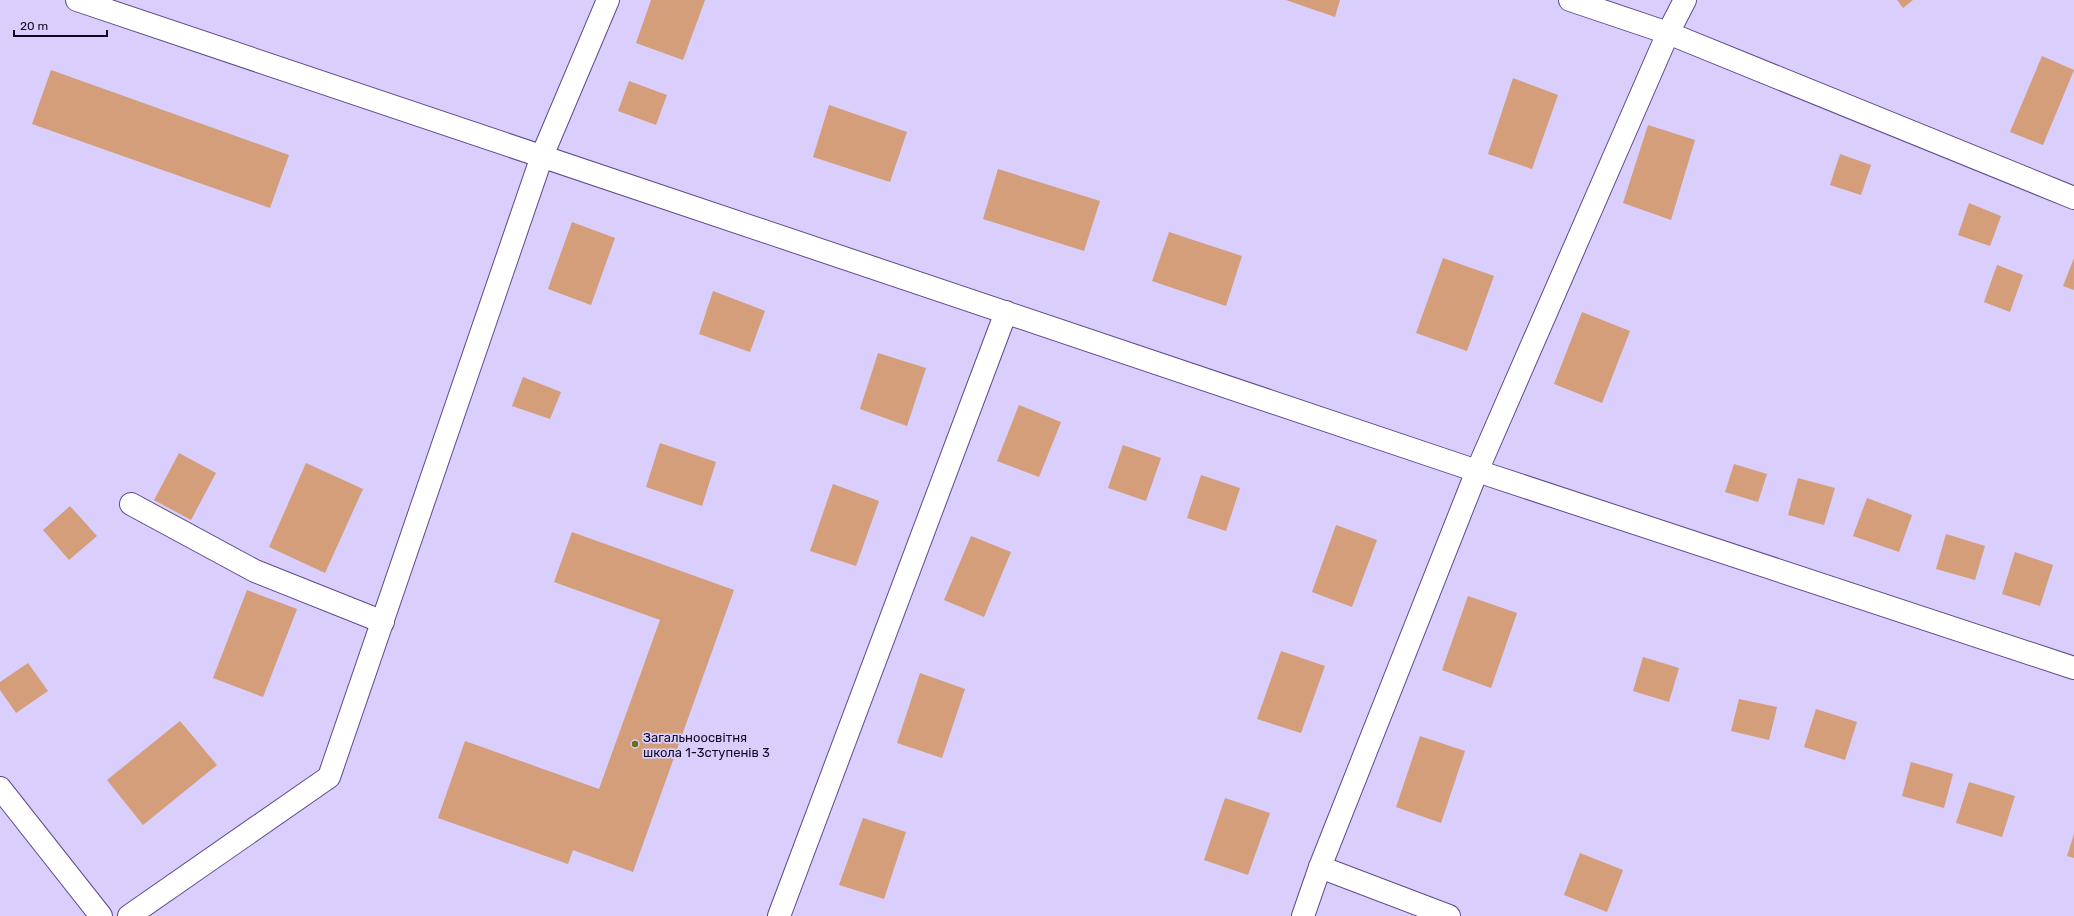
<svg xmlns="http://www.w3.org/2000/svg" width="2074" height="916" font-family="Rubik,sans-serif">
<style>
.building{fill:#d39e79}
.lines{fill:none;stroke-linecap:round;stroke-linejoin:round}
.minor-casing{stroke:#5f4a8d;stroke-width:24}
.minor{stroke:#fff;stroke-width:22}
.poi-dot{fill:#68721c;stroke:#d9cefc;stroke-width:1.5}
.labels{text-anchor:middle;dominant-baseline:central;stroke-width:3.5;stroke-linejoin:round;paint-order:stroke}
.poi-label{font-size:13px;fill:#110822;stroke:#d9cefc;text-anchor:start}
</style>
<rect width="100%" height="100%" fill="#d9cefc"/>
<g class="building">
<path d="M651 0H705L683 60 636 43Z"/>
<path d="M1286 0H1340L1335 17Z"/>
<path d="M1897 0H1913L1903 8Z"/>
<path d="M2042 56 2074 70 2043 145 2010 132Z"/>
<path d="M51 70 289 155 270 208 32 124Z"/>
<path d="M1513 78 1558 95 1532 169 1488 154Z"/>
<path d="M629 81 667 95 656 125 618 111Z"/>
<path d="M829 105 907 132 890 182 813 157Z"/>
<path d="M1648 125 1695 140 1671 220 1623 203Z"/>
<path d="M1840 154 1871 165 1861 195 1830 185Z"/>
<path d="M998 169 1100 201 1084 251 983 219Z"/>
<path d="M1969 203 2001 216 1990 246 1958 235Z"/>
<path d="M572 222 615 238 591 305 548 289Z"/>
<path d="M1169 232 1242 256 1226 306 1152 281Z"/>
<path d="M1443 258 1494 276 1467 351 1416 333Z"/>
<path d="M2074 258V290L2063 286Z"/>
<path d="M1997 265 2023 275 2010 312 1984 302Z"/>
<path d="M713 291 765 311 750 352 699 334Z"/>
<path d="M1582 312 1630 331 1602 403 1554 384Z"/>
<path d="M878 353 926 368 907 426 860 409Z"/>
<path d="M523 377 561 392 550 419 512 406Z"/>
<path d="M1019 405 1061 422 1039 477 997 461Z"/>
<path d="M660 443 716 462 702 506 646 487Z"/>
<path d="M1123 445 1161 458 1146 501 1108 488Z"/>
<path d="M179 453 216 473 191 520 154 500Z"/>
<path d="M306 463 363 489 325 573 269 547Z"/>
<path d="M1734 464 1767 474 1758 502 1725 492Z"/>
<path d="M1201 475 1240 488 1226 531 1187 518Z"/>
<path d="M1798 478 1835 488 1824 525 1788 515Z"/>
<path d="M833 484 879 501 856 566 810 551Z"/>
<path d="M1867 498 1912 515 1899 552 1853 536Z"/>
<path d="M70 506 97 536 69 560 43 530Z"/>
<path d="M1336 525 1377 540 1352 607 1312 592Z"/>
<path d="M572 532 734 590 633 872 573 850 568 864 438 818 465 741 599 789 660 620 554 582Z"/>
<path d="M1946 534 1985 546 1975 580 1936 569Z"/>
<path d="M971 536 1011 552 984 617 944 600Z"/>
<path d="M2015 552 2053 565 2040 606 2002 594Z"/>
<path d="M247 590 297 609 263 697 213 678Z"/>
<path d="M1468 596 1517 613 1491 688 1442 670Z"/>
<path d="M1281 651 1325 666 1301 733 1257 719Z"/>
<path d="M1643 657 1679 668 1669 702 1633 691Z"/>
<path d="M28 663 48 691 16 713 0 690V682Z"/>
<path d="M920 673 965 689 942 758 897 743Z"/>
<path d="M1739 699 1777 707 1769 740 1731 731Z"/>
<path d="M1816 709 1857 722 1845 760 1804 747Z"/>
<path d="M180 721 217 765 143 825 107 780Z"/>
<path d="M1420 736 1465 751 1441 823 1396 807Z"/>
<path d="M1911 762 1953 774 1944 808 1902 796Z"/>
<path d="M1969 782 2015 796 2002 837 1956 823Z"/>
<path d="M1225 798 1270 813 1248 875 1204 860Z"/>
<path d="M863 818 906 832 884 899 839 885Z"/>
<path d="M2074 834V858L2067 856Z"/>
<path d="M1580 853 1623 870 1607 912 1564 895Z"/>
</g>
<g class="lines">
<defs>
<g id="minor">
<path d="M77 0 1477 471 2074 668"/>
<path d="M1570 0 1668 33 2074 198"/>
<path d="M131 504 255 571 383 622"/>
<path d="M0 788 101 916"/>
<path d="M1320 867 1449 916"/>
<path d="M129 916 329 777 542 156 608 0"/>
<path d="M779 916 1006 312"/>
<path d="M1303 916 1320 867 1477 471 1668 33 1685 0"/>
</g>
</defs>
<use href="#minor" class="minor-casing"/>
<use href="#minor" class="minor"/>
</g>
<circle class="poi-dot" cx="635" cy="744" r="4"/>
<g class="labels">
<g class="poi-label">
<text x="643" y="737">Загальноосвiтня<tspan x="643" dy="15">школа 1-3ступенiв 3</tspan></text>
</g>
</g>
<path d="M14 30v6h93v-6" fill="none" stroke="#110822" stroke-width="2"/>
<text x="20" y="30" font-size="12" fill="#110822" stroke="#d9cefc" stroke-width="3" paint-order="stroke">20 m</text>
</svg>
